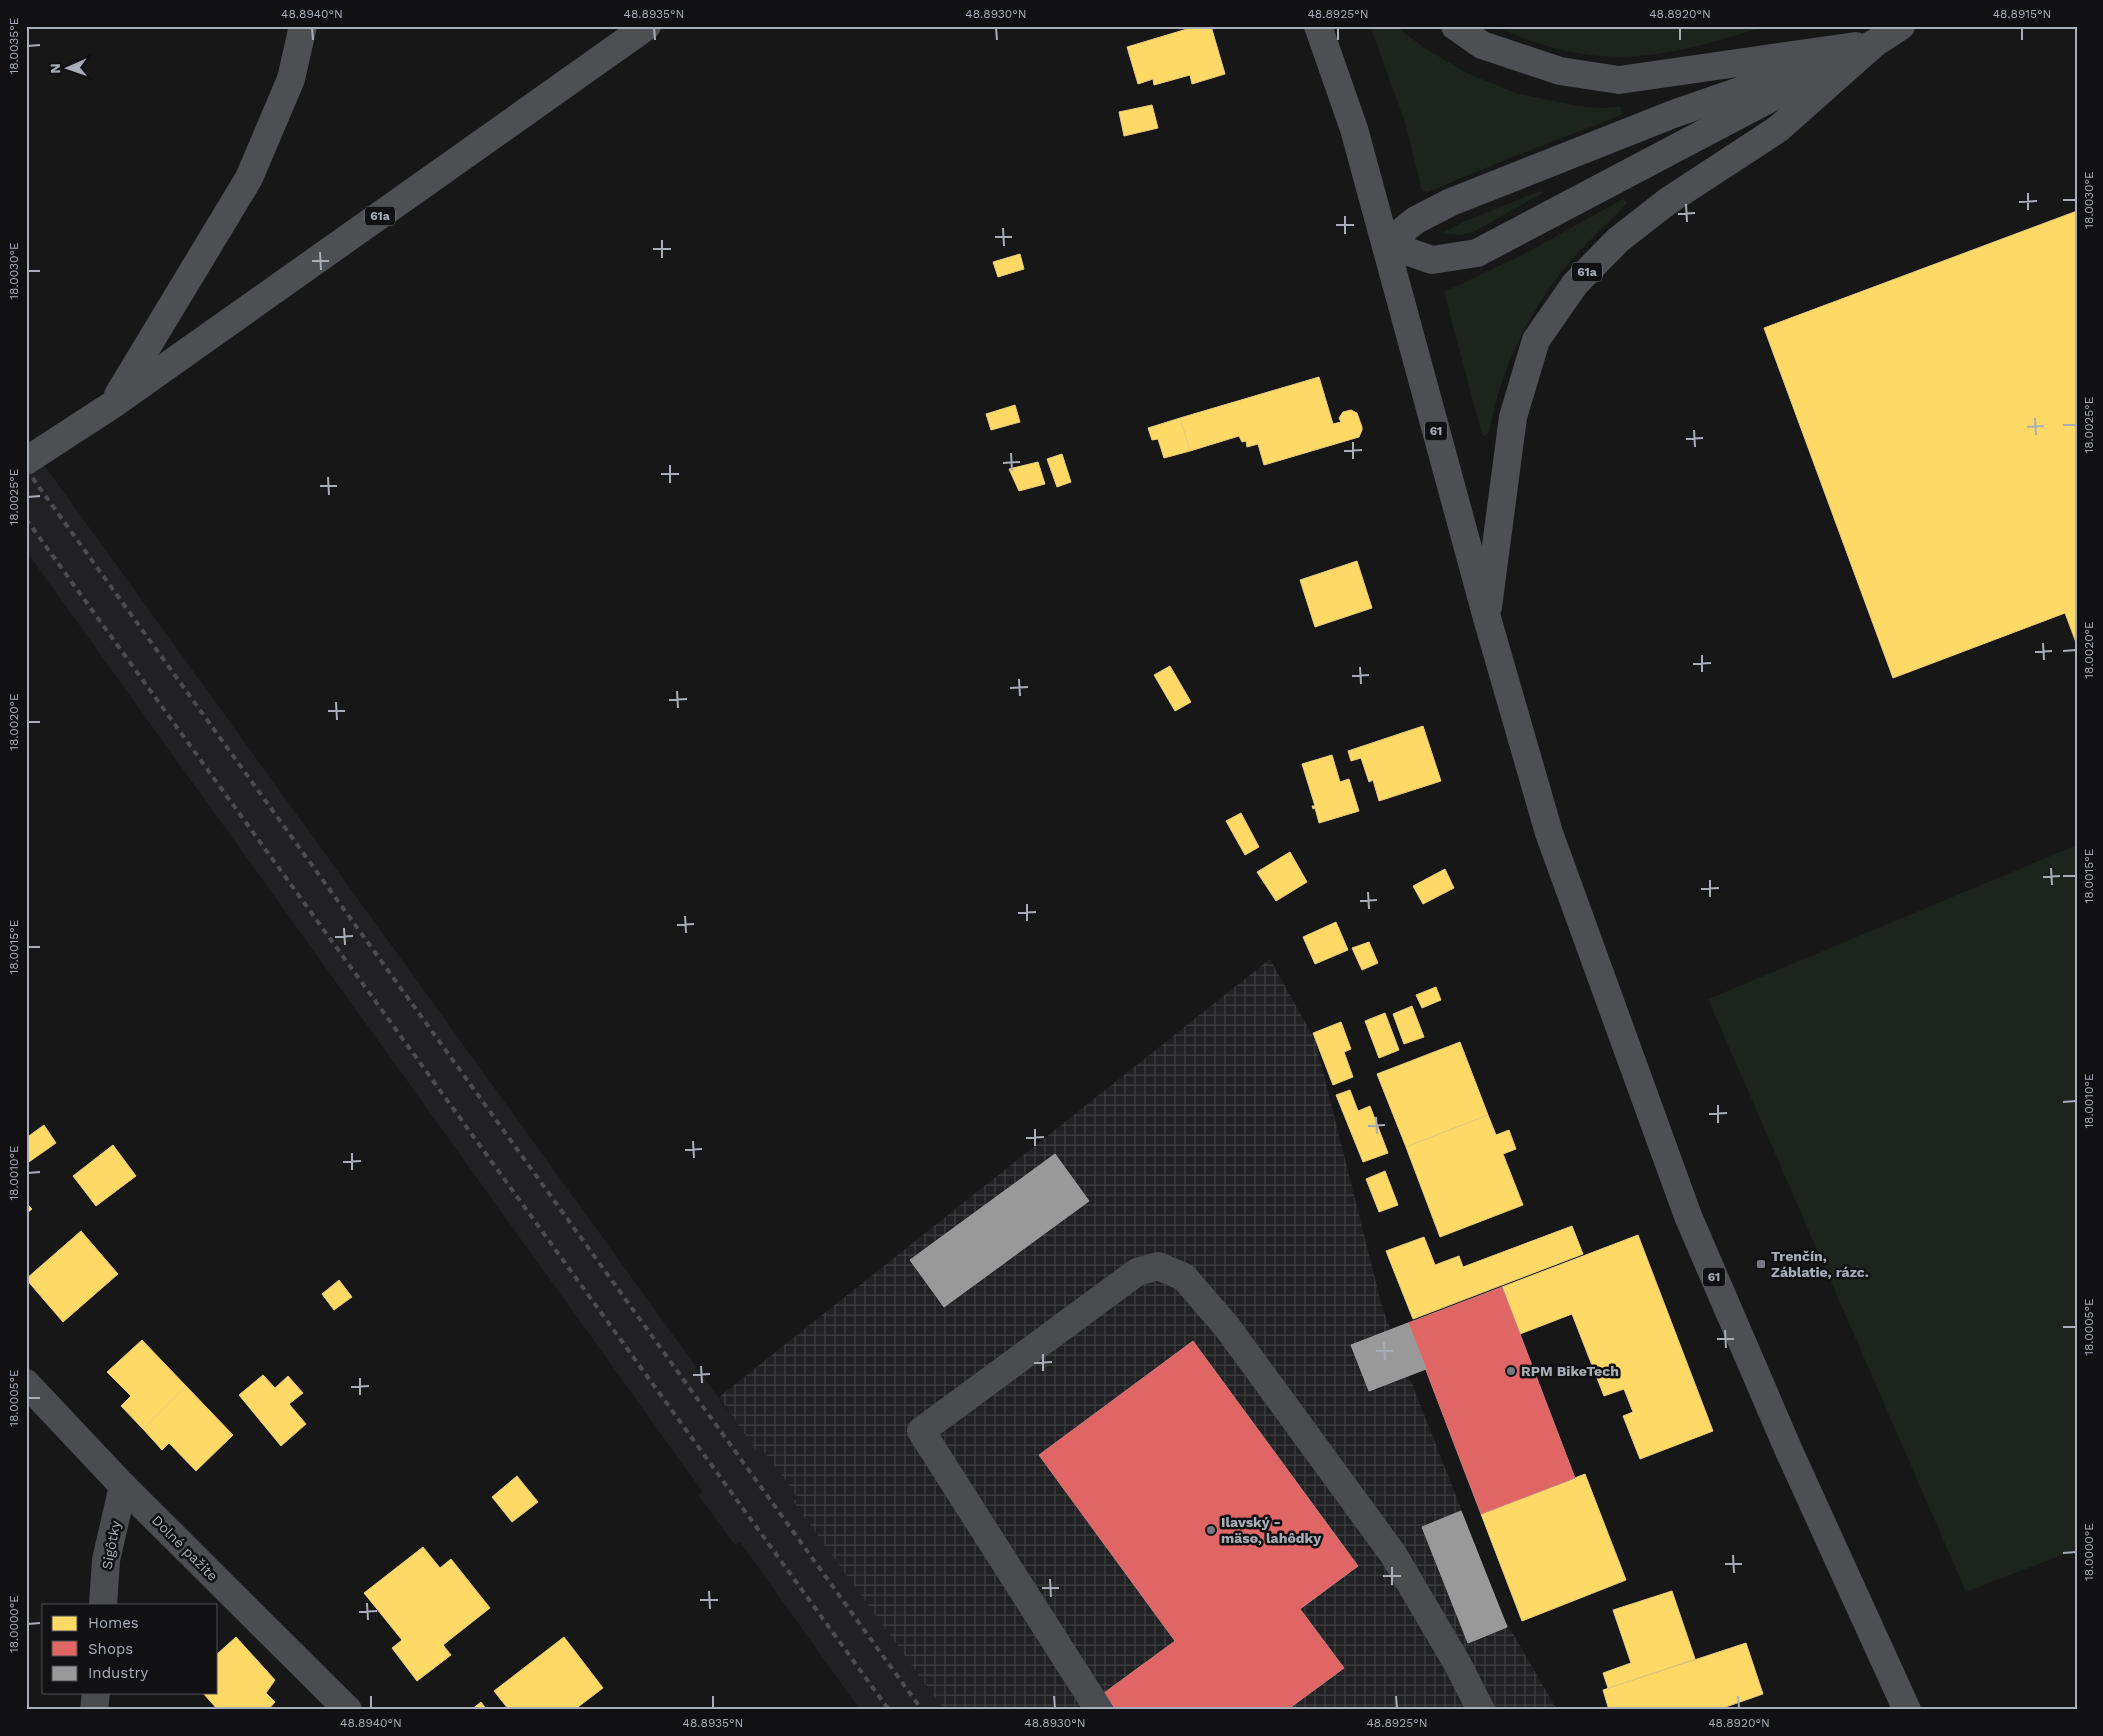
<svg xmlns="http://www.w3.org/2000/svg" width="2103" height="1736" font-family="'Work Sans',sans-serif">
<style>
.built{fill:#212123}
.industrial{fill:url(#industrial-grid)}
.grass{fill:#1d241e}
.homes{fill:#ffd966;stroke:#e5cc7f}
.shops{fill:#e06666;stroke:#cf7b7f}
.industry{fill:#999;stroke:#9e9fa2}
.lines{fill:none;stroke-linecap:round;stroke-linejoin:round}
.minor{stroke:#4b4c50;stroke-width:28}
.major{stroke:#4d4f52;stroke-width:28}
.rail{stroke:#4b4c4f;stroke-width:4;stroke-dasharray:6 5;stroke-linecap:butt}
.ticks{fill:none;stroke:#a8adb8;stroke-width:2}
.poi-dot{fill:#757880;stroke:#111113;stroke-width:2}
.labels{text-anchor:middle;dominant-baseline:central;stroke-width:5;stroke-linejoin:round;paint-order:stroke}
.shield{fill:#111113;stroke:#7b7e86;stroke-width:1}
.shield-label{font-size:12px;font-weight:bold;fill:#a8adb8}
.poi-label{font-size:14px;font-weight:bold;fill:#a8adb8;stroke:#111113;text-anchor:start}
.street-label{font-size:14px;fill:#a8adb8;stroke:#111113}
.neatline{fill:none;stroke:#a8adb8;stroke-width:2}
.ticks-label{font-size:12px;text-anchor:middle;fill:#a8adb8}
</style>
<defs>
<pattern id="industrial-grid" width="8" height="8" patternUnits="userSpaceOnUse" patternTransform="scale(1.25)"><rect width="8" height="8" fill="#212123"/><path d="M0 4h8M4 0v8" fill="none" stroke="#3e3f41"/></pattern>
</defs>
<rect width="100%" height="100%" fill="#171717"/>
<path class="built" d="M26 440 757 1451 762 1449 798 1498 794 1501 944 1710H860L740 1542 735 1545 698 1495 702 1491 26 551Z"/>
<path class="industrial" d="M1270 959 1315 1040 1383 1310 1504 1618 1557 1710H944L793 1501 798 1498 762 1449 757 1452 719 1397Z"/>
<g class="grass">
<path d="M1370 26H1395L1426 49 1469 74 1516 93 1577 106 1602 108 1620 107 1622 115 1505 160 1428 192 1422 191 1405 122Z"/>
<path d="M1497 26H1766C1689 50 1630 69 1550 47 1532 41 1513 36 1497 26Z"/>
<path d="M1540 191 1543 193 1473 232 1459 235 1442 233 1468 220Z"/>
<path d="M1623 199 1627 203C1608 223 1587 242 1569 263 1529 311 1500 369 1490 430L1486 436 1482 435 1444 292 1526 253Z"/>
<path d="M2077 845V1549L1966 1592 1708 999Z"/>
</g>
<g class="homes">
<path d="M1197 26H1211L1225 74 1192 84 1190 75 1154 85 1153 79 1138 84 1127 47Z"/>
<path d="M1152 105 1158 128 1124 136 1119 112Z"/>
<path d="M2077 211V645L2065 613 1893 678 1764 328Z"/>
<path d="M1020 254 1024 269 998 277 993 262Z"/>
<path d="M1319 377 1333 424 1341 422 1339 418 1343 412 1351 410 1357 413 1362 427V430L1359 437 1264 465 1258 444 1247 447 1246 441 1242 442 1239 436 1190 451 1180 418Z"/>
<path d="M1015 405 1020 422 991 430 986 414Z"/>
<path d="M1180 418 1190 451 1164 458 1158 439 1152 440 1148 428Z"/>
<path d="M1062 454 1071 482 1057 487 1047 459Z"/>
<path d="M1038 462 1045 484 1019 491 1009 469Z"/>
<path d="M1357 561 1372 608 1315 627 1300 580Z"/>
<path d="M1170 666 1191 702 1175 711 1154 675Z"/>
<path d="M1423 726 1441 781 1379 801 1373 780 1369 782 1361 758 1351 761 1348 751Z"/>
<path d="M1332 755 1340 782 1349 779 1359 811 1319 823 1315 808 1313 809 1312 806H1315L1302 764Z"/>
<path d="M1241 813 1259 847 1245 855 1226 821Z"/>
<path d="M1290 852 1307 882 1276 901 1257 872Z"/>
<path d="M1445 869 1454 888 1423 904 1413 886Z"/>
<path d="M1336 922 1348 950 1315 964 1303 937Z"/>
<path d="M1369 942 1378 963 1362 970 1352 948Z"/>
<path d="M1436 987 1441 1000 1422 1008 1416 995Z"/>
<path d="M1412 1006 1424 1037 1404 1044 1393 1014Z"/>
<path d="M1385 1013 1399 1050 1379 1058 1365 1021Z"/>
<path d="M1341 1022 1351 1049 1344 1052 1353 1077 1333 1085 1313 1033Z"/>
<path d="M1460 1042 1488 1115 1406 1147 1377 1074Z"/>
<path d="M1350 1090 1358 1111 1370 1106 1388 1153 1363 1162 1336 1095Z"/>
<path d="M1488 1115 1496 1135 1509 1130 1516 1149 1503 1154 1523 1205 1440 1237 1406 1147Z"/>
<path d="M44 1125 56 1143 26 1164V1138Z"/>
<path d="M113 1145 136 1176 96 1206 73 1176Z"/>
<path d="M1385 1171 1398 1205 1379 1212 1366 1179Z"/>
<path d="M26 1203 32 1209 26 1214Z"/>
<path d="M1572 1226 1583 1254 1413 1319 1386 1251 1424 1237 1435 1265 1459 1256 1463 1267Z"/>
<path d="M81 1231 118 1274 63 1322 26 1279Z"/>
<path d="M1638 1235 1713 1431 1640 1459 1623 1416 1633 1412 1624 1389 1604 1396 1572 1314 1520 1334 1502 1287Z"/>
<path d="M339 1280 352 1297 334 1310 322 1294Z"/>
<path d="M142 1340 186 1386 143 1429 121 1406 131 1396 107 1372Z"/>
<path d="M263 1375 275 1388 288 1376 303 1393 289 1404 306 1424 281 1446 239 1395Z"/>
<path d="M186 1386 233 1435 196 1471 169 1443 162 1450 143 1429Z"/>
<path d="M1585 1474 1626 1580 1522 1621 1481 1514Z"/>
<path d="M517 1476 538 1502 512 1522 492 1497Z"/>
<path d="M423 1547 440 1568 451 1559 490 1608 443 1645 451 1655 417 1681 392 1648 402 1640 364 1593Z"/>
<path d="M1672 1591 1695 1659 1608 1688 1603 1673 1631 1663 1613 1610Z"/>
<path d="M236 1637 275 1680 266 1693 275 1702 268 1710H218L202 1692H216V1655Z"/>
<path d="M564 1637 603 1688 574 1710H509L494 1691Z"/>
<path d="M1746 1643 1763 1694 1717 1710H1609L1603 1690Z"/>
<path d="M481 1702 487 1710H471Z"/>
</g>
<g class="shops">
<path d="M1502 1287 1575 1478 1481 1514 1408 1323Z"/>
<path d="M1193 1341 1358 1566 1300 1609 1344 1668 1287 1710H1116L1104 1693 1175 1641 1039 1455Z"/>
</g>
<g class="industry">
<path d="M1055 1154 1089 1201 944 1307 910 1260Z"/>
<path d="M1408 1323 1426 1369 1369 1391 1351 1345Z"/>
<path d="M1461 1511 1507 1627 1468 1643 1422 1527Z"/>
</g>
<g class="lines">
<g class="minor">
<path d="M26 1383 123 1486 348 1710"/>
<path d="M103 1605 106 1560 123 1486"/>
<path d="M94 1710 96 1692"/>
<path d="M1099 1710 921 1431 1137 1272 1158 1266 1184 1277 1227 1327 1393 1554 1457 1663 1481 1710"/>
</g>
<g class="major">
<path d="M1318 26 1354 129 1487 618 1549 833 1688 1216 1789 1451 1907 1710"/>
<path d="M1455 26 1482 45 1560 71 1619 80 1856 46"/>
<path d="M1386 244 1432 260 1477 253 1875 43 1901 26"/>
<path d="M1386 244 1416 220 1451 202 1676 113 1786 75"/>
<path d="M118 395 249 178 291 79 303 26"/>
<path d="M26 461 112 405 647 26"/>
<path d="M1488 607 1513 417 1536 340 1575 284 1618 240 1668 201 1778 129 1875 43"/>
</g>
<g class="rail">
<path d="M26 469 922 1710"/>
<path d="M26 519 889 1710"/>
</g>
</g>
<path class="ticks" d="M312 28 313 40M654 28 655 40M996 28 997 40M1338 28V40M1680 28V40M2022 28V40M28 46 40 45M2028 193V210M2063 200H2076M2019 202 2037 201M1686 204 1687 222M1678 214 1695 213M1345 216V234M1336 225H1354M1003 228 1004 246M995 237H1012M662 240V258M653 249H671M320 252 321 270M312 261H329M28 271H40M2035 418 2036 435M2063 425H2076M2027 427 2044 426M1694 430 1695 447M1686 439 1703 438M1353 442V459M1344 451 1362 450M1011 453 1012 471M1003 463 1020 462M670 465V483M661 474H679M328 477 329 495M320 486H337M28 497 40 496M2043 643 2044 660M2063 651 2076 650M2035 652 2052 651M1702 655V672M1693 664 1711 663M1360 667 1361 684M1352 676 1369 675M1019 679 1020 696M1010 688 1028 687M677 691 678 708M669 700 687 699M336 702 337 720M328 711H345M28 722H40M2051 868 2052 885M2063 876H2076M2043 877 2060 876M1710 880V897M1701 889 1719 888M1368 892 1369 909M1360 901 1377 900M1027 904V921M1018 913 1036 912M685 916 686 933M677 925 694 924M344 928 345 945M335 937 353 936M28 947H40M2063 1102 2076 1101M1718 1105V1123M1709 1114 1727 1113M1376 1117 1377 1134M1368 1126 1385 1125M1035 1129V1146M1026 1138 1044 1137M693 1141 694 1158M685 1150 702 1149M352 1153V1170M343 1162 361 1161M28 1173 40 1172M2063 1327H2076M1725 1330 1726 1348M1717 1339H1734M1384 1342 1385 1360M1376 1351H1393M1043 1354V1371M1034 1363 1052 1362M701 1366 702 1383M693 1375 710 1374M360 1378V1395M351 1387 369 1386M28 1398H40M2063 1553 2076 1552M1733 1555 1734 1573M1725 1564H1742M1392 1567V1585M1383 1576H1401M1050 1579 1051 1597M1042 1588H1059M709 1591 710 1609M700 1600H718M367 1603 368 1620M359 1612 377 1611M28 1624 40 1623M371 1696V1708M713 1696V1708M1054 1696 1055 1708M1396 1696 1397 1708M1738 1696 1739 1708"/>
<g class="poi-dot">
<rect x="1756" y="1259" width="10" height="10" rx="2.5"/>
<circle cx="1511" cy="1371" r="5"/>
<circle cx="1211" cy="1530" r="5"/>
</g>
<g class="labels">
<g class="shield">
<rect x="365" y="206.5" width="30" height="19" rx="4"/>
<rect x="1572" y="262.5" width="30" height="19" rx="4"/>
<rect x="1425" y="421.5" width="22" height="19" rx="4"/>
<rect x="1703" y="1267.5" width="22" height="19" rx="4"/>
</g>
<g class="shield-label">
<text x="380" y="216">61a</text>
<text x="1587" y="272">61a</text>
<text x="1436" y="431">61</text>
<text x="1714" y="1277">61</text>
</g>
<g class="poi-label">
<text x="1771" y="1256">Trenčín,<tspan x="1771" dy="16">Záblatie, rázc.</tspan></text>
<text x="1521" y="1371">RPM BikeTech</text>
<text x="1221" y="1522">Ilavský -<tspan x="1221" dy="16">mäso, lahôdky</tspan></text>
</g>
<g class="street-label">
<text transform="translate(111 1545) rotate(-79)">Sigôtky</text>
<text transform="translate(185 1548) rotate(45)">Dolné pažite</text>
</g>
</g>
<rect width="2103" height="1736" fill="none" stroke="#111113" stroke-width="55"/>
<rect x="42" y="1604" width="175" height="90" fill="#111113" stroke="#4d4f55"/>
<rect x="52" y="1616" width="25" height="15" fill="#ffd966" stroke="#4d4f55"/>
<text x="88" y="1628" font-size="15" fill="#a8adb8">Homes</text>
<rect x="52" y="1641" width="25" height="15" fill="#e06666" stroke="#4d4f55"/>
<text x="88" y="1654" font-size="15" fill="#a8adb8">Shops</text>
<rect x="52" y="1666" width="25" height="15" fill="#999999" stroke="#4d4f55"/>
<text x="88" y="1678" font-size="15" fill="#a8adb8">Industry</text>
<g transform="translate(68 68) rotate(268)" stroke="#111113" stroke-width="4" paint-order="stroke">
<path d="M0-4L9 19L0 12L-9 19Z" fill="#a8adb8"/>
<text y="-8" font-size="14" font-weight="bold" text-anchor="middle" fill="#a8adb8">N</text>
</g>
<rect x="28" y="28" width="2048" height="1680" class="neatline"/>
<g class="ticks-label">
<text x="312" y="18">48.8940°N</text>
<text x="654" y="18">48.8935°N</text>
<text x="996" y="18">48.8930°N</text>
<text x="1338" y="18">48.8925°N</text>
<text x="1680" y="18">48.8920°N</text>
<text x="2022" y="18">48.8915°N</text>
<text transform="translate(14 46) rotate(-90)" y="4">18.0035°E</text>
<text transform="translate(2089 200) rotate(-90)" y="4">18.0030°E</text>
<text transform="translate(14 271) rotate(-90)" y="4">18.0030°E</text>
<text transform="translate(2089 425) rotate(-90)" y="4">18.0025°E</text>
<text transform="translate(14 497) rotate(-90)" y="4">18.0025°E</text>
<text transform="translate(2089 650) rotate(-90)" y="4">18.0020°E</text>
<text transform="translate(14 722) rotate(-90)" y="4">18.0020°E</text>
<text transform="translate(2089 876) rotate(-90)" y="4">18.0015°E</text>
<text transform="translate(14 947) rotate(-90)" y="4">18.0015°E</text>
<text transform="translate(2089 1101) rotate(-90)" y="4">18.0010°E</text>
<text transform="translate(14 1173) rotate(-90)" y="4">18.0010°E</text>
<text transform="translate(2089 1327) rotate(-90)" y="4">18.0005°E</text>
<text transform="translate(14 1398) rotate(-90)" y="4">18.0005°E</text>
<text transform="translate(2089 1552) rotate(-90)" y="4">18.0000°E</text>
<text transform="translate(14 1624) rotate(-90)" y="4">18.0000°E</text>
<text x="371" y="1727">48.8940°N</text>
<text x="713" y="1727">48.8935°N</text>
<text x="1055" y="1727">48.8930°N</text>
<text x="1397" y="1727">48.8925°N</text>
<text x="1739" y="1727">48.8920°N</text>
</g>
</svg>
